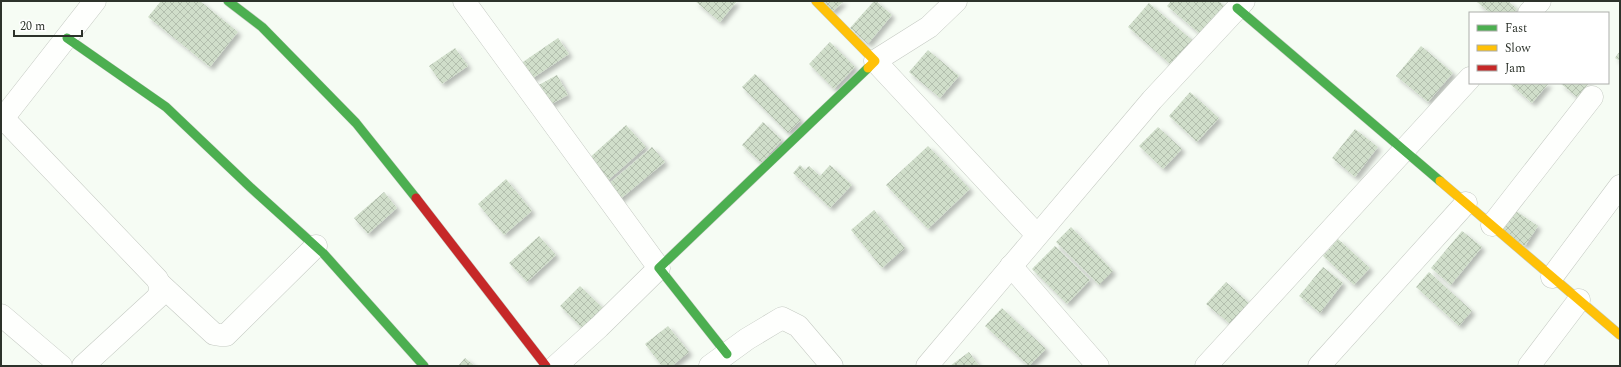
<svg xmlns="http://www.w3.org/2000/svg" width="1621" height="367" font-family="Spectral,serif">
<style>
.building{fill:url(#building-cross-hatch);filter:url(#shadow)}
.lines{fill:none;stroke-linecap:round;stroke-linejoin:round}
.street-casing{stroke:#c5cac3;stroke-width:23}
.fast-casing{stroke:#c5cac3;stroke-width:10}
.slow-casing{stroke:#c5cac3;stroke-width:10}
.jam-casing{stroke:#c5cac3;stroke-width:10}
.street{stroke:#fefffd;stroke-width:22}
.fast{stroke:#4caf50;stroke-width:9}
.slow{stroke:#ffc107;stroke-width:9}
.jam{stroke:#c62828;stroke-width:9}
</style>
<defs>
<pattern id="building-cross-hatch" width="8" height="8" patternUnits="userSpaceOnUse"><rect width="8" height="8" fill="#d0deca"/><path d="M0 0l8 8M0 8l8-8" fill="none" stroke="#b3bfae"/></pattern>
<filter id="shadow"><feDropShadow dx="3.5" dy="3.5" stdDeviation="2" flood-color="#0004"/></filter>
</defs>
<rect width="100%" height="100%" fill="#f6fcf4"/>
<g class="building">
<path d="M161 1H200L238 32 210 67 148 17Z"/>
<path d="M695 1H737L720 22Z"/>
<path d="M822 1H844L832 12Z"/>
<path d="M874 1H876L892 15 868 44 850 28Z"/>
<path d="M1171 1H1219L1224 6 1200 34 1167 6Z"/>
<path d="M1476 1H1508L1517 9 1514 13H1490Z"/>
<path d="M1149 3 1192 40 1171 65 1128 27Z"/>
<path d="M558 38 569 54 530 80 520 64Z"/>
<path d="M830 42 855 67 834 89 809 64Z"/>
<path d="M1421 46 1453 73 1428 102 1396 76Z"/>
<path d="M455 48 468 66 442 84 429 66Z"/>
<path d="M928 50 959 76 940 98 909 72Z"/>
<path d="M1620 51V61L1615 58Z"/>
<path d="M755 74 801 120 788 133 742 87Z"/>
<path d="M557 75 568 95 546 107 535 87Z"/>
<path d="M1509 83H1549L1532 103Z"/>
<path d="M1560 83H1589L1577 97Z"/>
<path d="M1190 92 1219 118 1197 142 1169 116Z"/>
<path d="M763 122 782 140 761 163 742 145Z"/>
<path d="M626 125 646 147 606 182 587 160Z"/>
<path d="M1158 127 1182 149 1163 169 1139 146Z"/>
<path d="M1355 129 1378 147 1355 177 1332 158Z"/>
<path d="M928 146 970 189 928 229 886 185Z"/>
<path d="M652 147 665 162 618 201 606 186Z"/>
<path d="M800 165 805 170 809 166 820 176 830 165 852 185 830 208 793 173Z"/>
<path d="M506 179 532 211 504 235 478 204Z"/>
<path d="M384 192 397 208 368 234 354 218Z"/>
<path d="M1513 209 1538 226 1525 246 1500 229Z"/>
<path d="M874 210 905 248 882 268 851 230Z"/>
<path d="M1071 227 1113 271 1099 285 1056 242Z"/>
<path d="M1462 231 1482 247 1451 285 1431 268Z"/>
<path d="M539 236 556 255 527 282 509 263Z"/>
<path d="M1338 239 1370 268 1354 285 1323 256Z"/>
<path d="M1055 246 1090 280 1067 304 1032 269Z"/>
<path d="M1323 267 1343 283 1320 313 1299 296Z"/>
<path d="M1429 272 1472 311 1459 326 1416 287Z"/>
<path d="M1226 282 1249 303 1230 324 1206 304Z"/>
<path d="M580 286 605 310 584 330 560 306Z"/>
<path d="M1002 308 1046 349 1029 366 985 326Z"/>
<path d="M668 326 689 352 672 366H662L645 344Z"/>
<path d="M969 352 979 366H950Z"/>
<path d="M465 358 475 366H458Z"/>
</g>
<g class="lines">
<defs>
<g id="street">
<path d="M464 1 659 268 599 327 556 366"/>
<path d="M956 1 929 27 875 61 1037 235"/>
<path d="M1529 13 1540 1"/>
<path d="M4 119 157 279C161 286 161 291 157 298L83 366"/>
<path d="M1 121 95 1"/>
<path d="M1492 225 1592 97"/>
<path d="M1011 266 1098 366"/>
<path d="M1552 277 1620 186"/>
<path d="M160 284 214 334 220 335H226L316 246"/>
<path d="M1 315 61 366"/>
<path d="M710 366 747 339 782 318 798 326 832 366"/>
<path d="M927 366 1152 100 1244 1"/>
<path d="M1206 366 1470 78"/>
<path d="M1319 366 1466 203"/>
<path d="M1529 366 1579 300"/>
</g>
<g id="fast">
<path d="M228 1 262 27 356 123 416 198"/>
<path d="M1237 8 1440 181"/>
<path d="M67 38 166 107 250 187 323 253 424 366"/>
<path d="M727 354 659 268 868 68"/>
</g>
<g id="slow">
<path d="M816 1 875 61 868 68"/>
<path d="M1440 181 1620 335"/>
</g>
<path id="jam" d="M416 198 546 366"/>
</defs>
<use href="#street" class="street-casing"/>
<use href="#fast" class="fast-casing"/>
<use href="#slow" class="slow-casing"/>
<use href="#jam" class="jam-casing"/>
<use href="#street" class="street"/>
<use href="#fast" class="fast"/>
<use href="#slow" class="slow"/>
<use href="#jam" class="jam"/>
</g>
<rect width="1621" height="367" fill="none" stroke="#2d332b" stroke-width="4"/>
<rect x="1469" y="12" width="140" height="72" fill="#ffffff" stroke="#abadaa"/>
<rect x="1477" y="25" width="20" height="6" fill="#4caf50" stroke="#abadaa"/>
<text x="1505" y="32" font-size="12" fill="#2d332b">Fast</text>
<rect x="1477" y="45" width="20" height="6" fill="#ffc107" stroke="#abadaa"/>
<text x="1505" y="52" font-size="12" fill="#2d332b">Slow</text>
<rect x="1477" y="65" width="20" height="6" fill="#c62828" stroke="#abadaa"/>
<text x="1505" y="72" font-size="12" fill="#2d332b">Jam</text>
<path d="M14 30v6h68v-6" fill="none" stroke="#2d332b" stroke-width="2"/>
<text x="20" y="30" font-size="12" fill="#2d332b" stroke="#ffffff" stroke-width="3" paint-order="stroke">20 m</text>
</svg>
